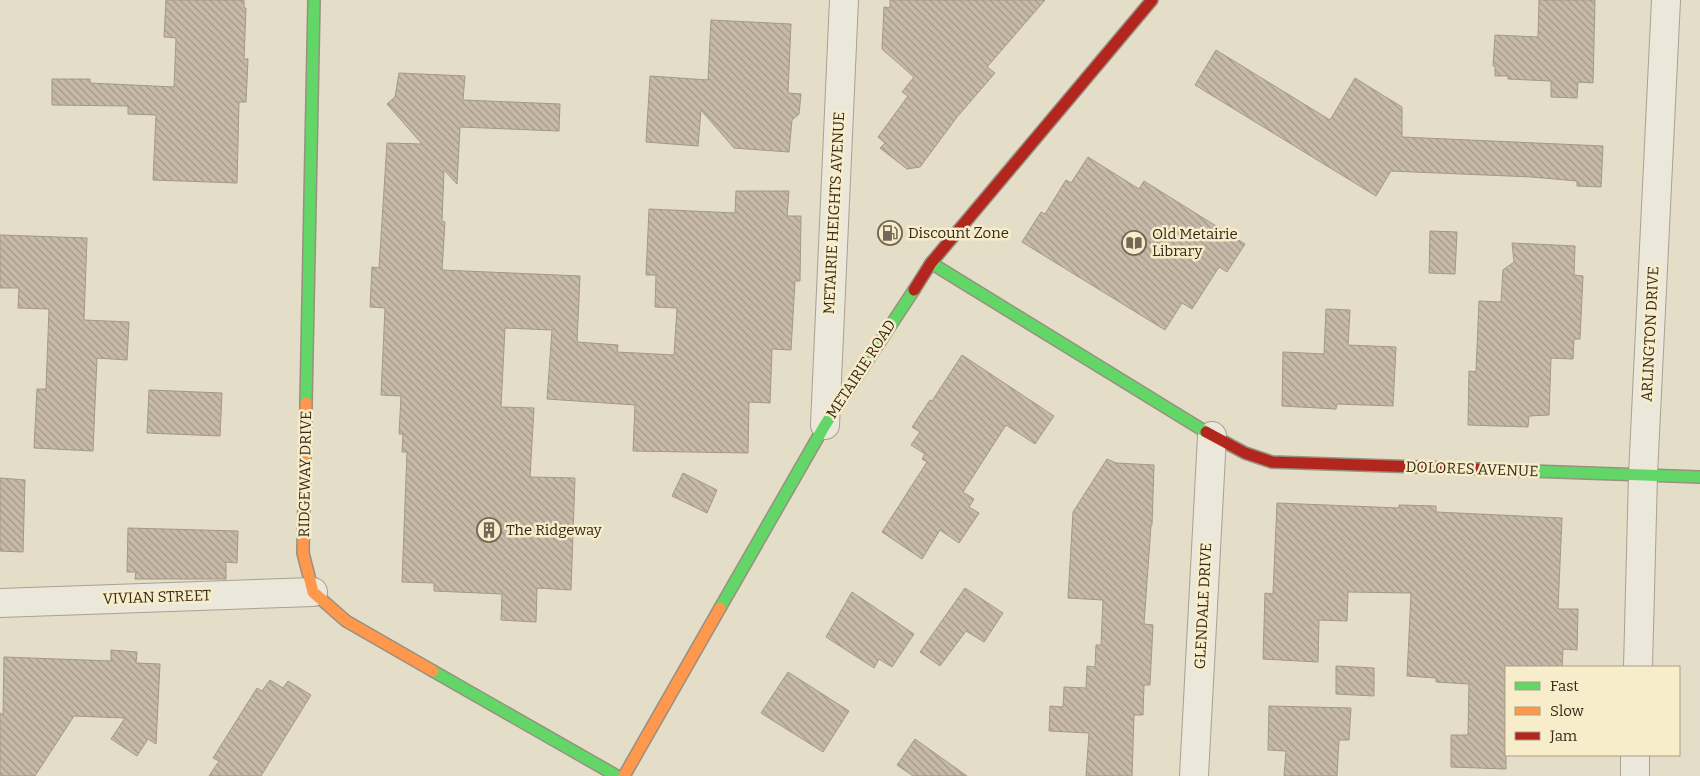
<svg xmlns="http://www.w3.org/2000/svg" width="1700" height="776" font-family="Bitter,serif">
<style>
.building{fill:url(#building-back-hatch);stroke:#a49887}
.lines{fill:none;stroke-linecap:round;stroke-linejoin:round}
.street-casing{stroke:#a9a191;stroke-width:30}
.fast-casing{stroke:#989081;stroke-width:14}
.slow-casing{stroke:#989081;stroke-width:14}
.jam-casing{stroke:#989081;stroke-width:14}
.street{stroke:#ebe7da;stroke-width:28}
.fast{stroke:#63d668;stroke-width:11}
.slow{stroke:#ff974d;stroke-width:11}
.jam{stroke:#b3261e;stroke-width:11}
.labels{text-anchor:middle;dominant-baseline:central;stroke-width:5;stroke-linejoin:round;paint-order:stroke}
.street-label{font-size:15px;fill:#36291a;stroke:#f8edca}
.poi-label{font-size:15px;fill:#36291a;stroke:#f8edca;text-anchor:start}
</style>
<defs>
<pattern id="building-back-hatch" width="6" height="6" patternUnits="userSpaceOnUse" patternTransform="scale(1.25)"><rect width="6" height="6" fill="#c8baa8"/><path d="M-1 5l2 2M0 0l6 6M5-1l2 2" fill="none" stroke="#a39788"/></pattern>
</defs>
<rect width="100%" height="100%" fill="#e4ddc7"/>
<g class="building">
<path d="M166 0H244V8H246L244 59H248L246 102H239L237 183 153 180 156 115 128 114V106L52 105V79H90V83L174 87 176 38 164 37Z"/>
<path d="M890 0H1045L987 67 995 73 957 117 920 167 907 169 880 148 885 143 878 137 908 96 902 92 914 77 882 49 884 7 890 8Z"/>
<path d="M1539 0H1595L1593 83 1578 82 1577 98 1551 97V81L1508 79V76H1495V66H1493L1495 35 1538 37Z"/>
<path d="M711 20 791 24 788 93 801 94 799 114 792 120 789 152 734 148 701 110 698 146 646 142 650 76 708 80Z"/>
<path d="M1216 50 1330 120 1355 78 1402 107V137L1603 146 1601 187 1577 186V181L1532 177 1391 171 1376 196 1195 85Z"/>
<path d="M399 73 465 76 463 100 560 104 559 131 460 127 457 184 444 170 442 221 445 222 442 270 580 276 577 342 618 345 617 352 674 355 677 308 655 307 656 275H646L649 209 735 213 736 191H789L787 216H801L800 281H795L791 350 772 349 770 403 749 402 748 453 633 451 635 405 547 399 552 330 505 328 501 407 534 408 530 477 575 478 571 590 537 588 536 622 501 620 502 594 434 591V583L402 582 407 452H402L403 434H399L401 396 381 395 385 308 370 307 372 267 379 268 387 143 422 144 387 104 395 97Z"/>
<path d="M1088 157 1139 189 1144 181 1245 244 1227 272 1219 267 1192 309 1182 303 1165 330 1022 242 1041 212 1045 214 1066 180 1071 183Z"/>
<path d="M1430 231 1457 232 1455 274 1429 273Z"/>
<path d="M0 235 87 238 84 320 129 322 127 360 97 358 93 451 34 448 37 389H46L49 309 18 308 19 288H0Z"/>
<path d="M1512 243 1575 246 1574 275 1583 276 1580 339H1574L1573 359 1551 358 1549 415 1529 416 1528 427 1468 425 1469 371 1476 372 1479 301 1501 302 1503 270 1514 262Z"/>
<path d="M1326 309 1350 310 1348 345 1396 347 1393 406 1337 404 1336 409 1282 406 1283 352 1324 354Z"/>
<path d="M962 355 1054 416 1035 444 1006 425 963 492 974 499 969 507 979 513 959 543 940 530 922 559 882 532 927 462 922 459 925 454 911 445 920 432 912 427 930 400 932 401Z"/>
<path d="M149 390 222 393 220 436 147 433Z"/>
<path d="M1107 459 1116 463 1154 465 1152 525H1151L1144 624 1153 625 1150 685H1144L1143 715H1134L1132 776H1086L1089 733 1049 731 1050 706 1063 707 1064 687 1086 688 1087 666 1095 667 1096 645H1101L1103 600 1068 598 1073 512Z"/>
<path d="M683 473 717 490 707 513 672 496Z"/>
<path d="M0 478 25 480 23 552 0 551Z"/>
<path d="M1277 503 1399 508V505L1436 506V512L1562 518 1558 609H1578L1577 650 1563 649 1562 667H1506V769L1451 767V735H1468L1469 684 1436 682V678L1407 676 1411 593 1348 592 1347 621 1319 620 1318 662 1263 659 1265 593 1273 594Z"/>
<path d="M128 528 238 531 237 563 226 562V579H135L136 572H127Z"/>
<path d="M965 588 1003 613 984 642 966 631 940 666 920 652Z"/>
<path d="M852 592 914 634 892 667 879 659 874 668 826 637Z"/>
<path d="M111 650 137 652 136 663 160 664 156 744 148 739 137 756 111 739 125 718 74 716 35 776H0V713L3 715 4 657 111 661Z"/>
<path d="M1336 666 1374 668V696L1336 694Z"/>
<path d="M788 672 849 711 823 752 761 713Z"/>
<path d="M270 680 283 688 288 681 311 695 261 776H209L219 761 213 758 257 688 262 691Z"/>
<path d="M1269 706 1351 708 1349 740H1339L1337 776H1284L1286 751 1268 750Z"/>
<path d="M915 739 967 776H913L897 765Z"/>
</g>
<g class="lines">
<defs>
<g id="street">
<path d="M825 425 844 0"/>
<path d="M0 603 313 592"/>
<path d="M1638 667 1643 475 1666 0"/>
<path d="M1194 776 1212 436"/>
<path d="M1635 776V755"/>
</g>
<g id="fast">
<path d="M931 263 1206 432"/>
<path d="M306 403 314 0"/>
<path d="M1478 469 1700 477"/>
<path d="M720 608 825 425 914 290"/>
<path d="M433 671 617 776"/>
</g>
<g id="slow">
<path d="M306 403 303 553 313 592 346 621 433 671"/>
<path d="M624 776 720 608"/>
</g>
<g id="jam">
<path d="M914 290 931 263 1152 0"/>
<path d="M1206 432 1245 453 1272 462 1478 469"/>
</g>
</defs>
<use href="#street" class="street-casing"/>
<use href="#fast" class="fast-casing"/>
<use href="#slow" class="slow-casing"/>
<use href="#jam" class="jam-casing"/>
<use href="#street" class="street"/>
<use href="#fast" class="fast"/>
<use href="#slow" class="slow"/>
<use href="#jam" class="jam"/>
</g>
<defs>
<symbol id="fuel-ring" viewBox="-11 -11 22 22"><circle r="9.5" fill="#f8edca" stroke="#736857" stroke-width="1.5"/><path d="M-5.5-6h7V0h2V4h1.3V-2.5L3-4.5l.8-.8L6-3V5H2.5V1h-1V6h-7ZM-4.2-4.7v3.2H.2V-4.7Z" fill="#736857"/></symbol>
<symbol id="library-ring" viewBox="-11 -11 22 22"><circle r="9.5" fill="#f8edca" stroke="#736857" stroke-width="1.5"/><path d="M-6-4Q-3-5.5-.7-3.5V5Q-3 3-6 4ZM6-4Q3-5.5 .7-3.5V5Q3 3 6 4Z" fill="#736857"/></symbol>
<symbol id="building-ring" viewBox="-11 -11 22 22"><circle r="9.5" fill="#f8edca" stroke="#736857" stroke-width="1.5"/><path d="M-4-6H4V6H1V3H-1V6H-4ZM-2.5-4.3h1.7v1.8h-1.7ZM.8-4.3h1.7v1.8H.8ZM-2.5-1h1.7V.8h-1.7ZM.8-1h1.7V.8H.8Z" fill="#736857"/></symbol>
</defs>
<g fill-rule="evenodd">
<use href="#fuel-ring" x="876" y="219" width="28" height="28"/>
<use href="#library-ring" x="1120" y="229" width="28" height="28"/>
<use href="#building-ring" x="475" y="516" width="28" height="28"/>
</g>
<g class="labels">
<g class="street-label">
<text transform="translate(834 213) rotate(-87)">METAIRIE HEIGHTS AVENUE</text>
<text transform="translate(1650 334) rotate(-87)">ARLINGTON DRIVE</text>
<text transform="translate(861 369) rotate(-57)">METAIRIE ROAD</text>
<text transform="translate(1472 469) rotate(2)">DOLORES AVENUE</text>
<text transform="translate(305 474) rotate(-89)">RIDGEWAY DRIVE</text>
<text transform="translate(157 597) rotate(-2)">VIVIAN STREET</text>
<text transform="translate(1203 606) rotate(-87)">GLENDALE DRIVE</text>
</g>
<g class="poi-label">
<text x="908" y="233">Discount Zone</text>
<text x="1152" y="234">Old Metairie<tspan x="1152" dy="17">Library</tspan></text>
<text x="506" y="530">The Ridgeway</text>
</g>
</g>
<rect x="1505" y="666" width="175" height="90" fill="#f8edca" stroke="#aa9f84"/>
<rect x="1515" y="682" width="25" height="8" fill="#63d668" stroke="#aa9f84"/>
<text x="1550" y="691" font-size="15" fill="#36291a">Fast</text>
<rect x="1515" y="707" width="25" height="8" fill="#ff974d" stroke="#aa9f84"/>
<text x="1550" y="716" font-size="15" fill="#36291a">Slow</text>
<rect x="1515" y="732" width="25" height="8" fill="#b3261e" stroke="#aa9f84"/>
<text x="1550" y="741" font-size="15" fill="#36291a">Jam</text>
</svg>
